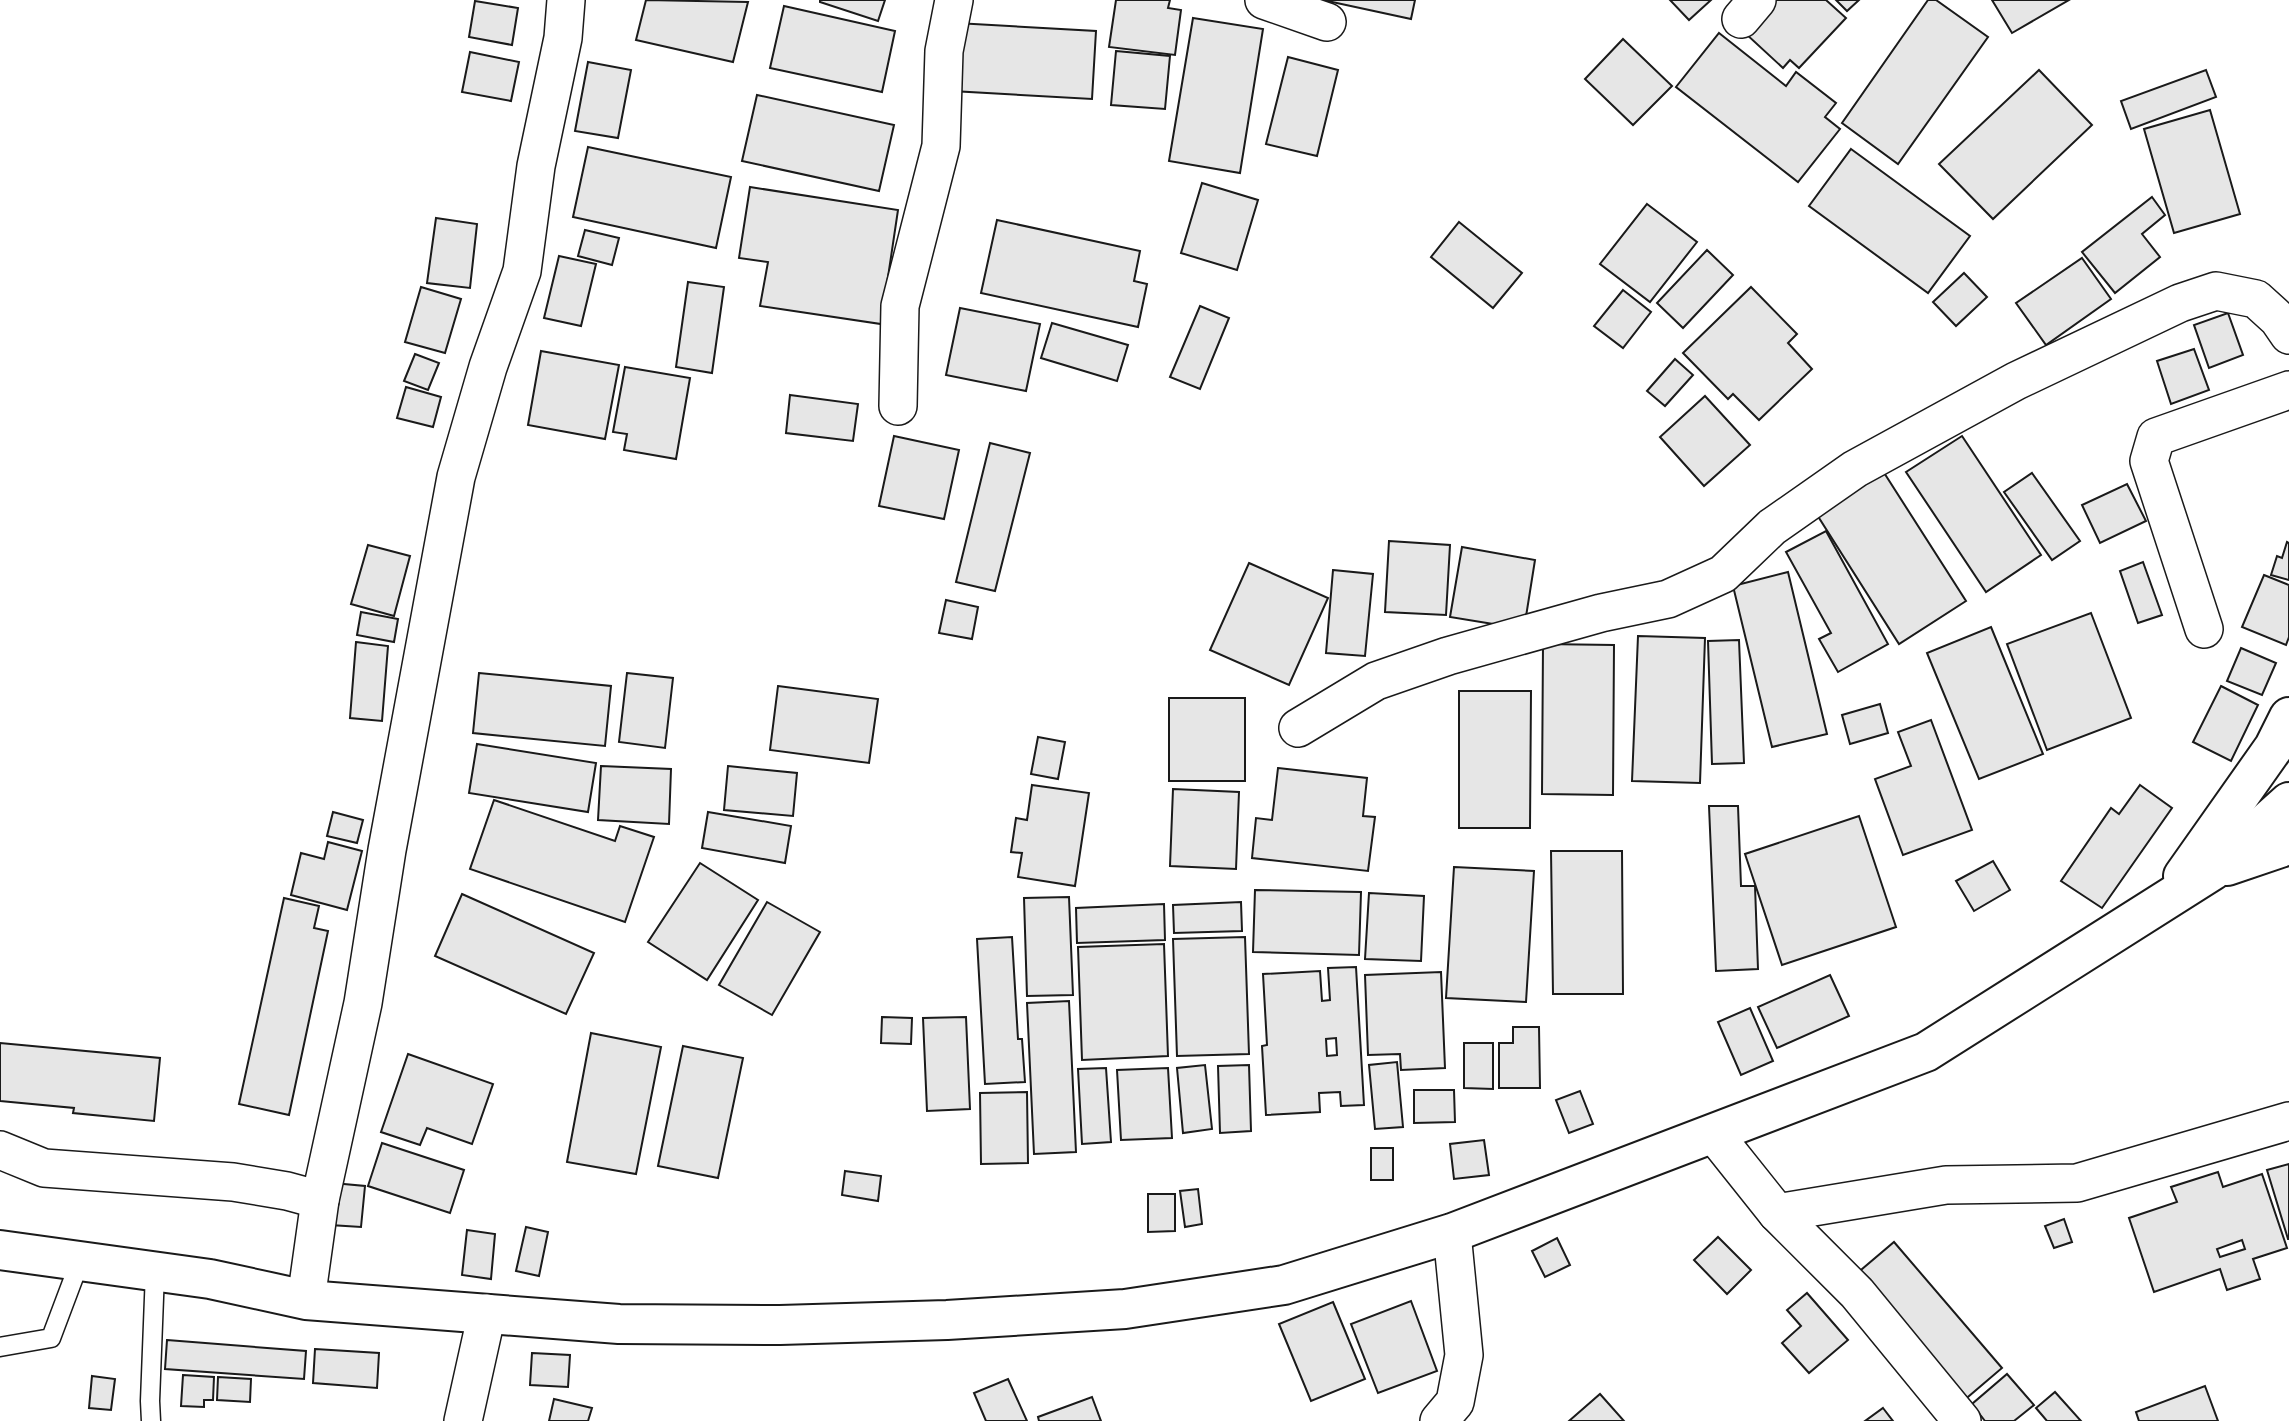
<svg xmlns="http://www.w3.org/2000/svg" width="2289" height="1421" font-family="Helvetica,sans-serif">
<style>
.building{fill:#e6e6e6;stroke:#1a1a1a;stroke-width:2;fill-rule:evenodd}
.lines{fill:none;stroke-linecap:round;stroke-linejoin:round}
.lane-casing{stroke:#1a1a1a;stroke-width:21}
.street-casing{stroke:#1a1a1a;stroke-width:40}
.secondary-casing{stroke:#1a1a1a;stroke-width:42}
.lane{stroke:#fff;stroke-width:18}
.street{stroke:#fff;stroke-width:37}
.secondary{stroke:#fff;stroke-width:38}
</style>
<rect width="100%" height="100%" fill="#fff"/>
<g class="building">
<path d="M646 0 748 2 733 62 636 40Z"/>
<path d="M820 0H885L878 21 820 2Z"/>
<path d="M1116 0H1170L1168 8 1181 10 1175 55 1109 47Z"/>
<path d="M1323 0H1415L1411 19Z"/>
<path d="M1670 0H1711L1689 20Z"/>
<path d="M1776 0H1826L1846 18 1799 68 1790 60 1783 68 1745 33Z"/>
<path d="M1836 0H1859L1847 11Z"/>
<path d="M1928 0H1936L1988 37 1898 164 1842 123Z"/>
<path d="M1992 0H2069L2012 33Z"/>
<path d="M475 1 518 8 512 45 469 37Z"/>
<path d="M784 6 895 31 882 92 770 68Z"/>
<path d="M1193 18 1263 29 1240 173 1169 161Z"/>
<path d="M956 23 1096 31 1092 99 952 91Z"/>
<path d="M1719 33 1786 86 1796 72 1836 103 1825 117 1840 129 1798 182 1676 87Z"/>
<path d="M1623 39 1672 86 1633 125 1585 79Z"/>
<path d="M1116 51 1170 56 1165 109 1111 105Z"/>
<path d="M470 52 519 62 511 101 462 92Z"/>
<path d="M1288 57 1338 70 1317 156 1266 144Z"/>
<path d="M588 62 631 70 618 138 575 131Z"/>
<path d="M2039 70 2092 125 1993 219 1939 164Z"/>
<path d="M2206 70 2216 97 2131 129 2121 101Z"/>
<path d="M757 95 894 125 879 191 742 161Z"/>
<path d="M2210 110 2240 214 2174 233 2144 129Z"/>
<path d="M588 147 731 177 716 248 573 217Z"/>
<path d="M1851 149 1970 236 1928 293 1809 206Z"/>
<path d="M1202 183 1258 200 1237 270 1181 253Z"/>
<path d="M750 187 898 210 881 324 760 306 768 262 739 258Z"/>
<path d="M2152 197 2165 215 2142 234 2160 257 2115 293 2082 252Z"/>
<path d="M1647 204 1697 242 1650 302 1600 264Z"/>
<path d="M436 218 477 224 470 288 427 283Z"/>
<path d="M997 220 1140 251 1134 281 1147 284 1138 327 981 293Z"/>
<path d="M1459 222 1522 273 1493 308 1431 257Z"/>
<path d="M585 230 619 238 612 265 578 256Z"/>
<path d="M1707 250 1733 275 1683 328 1657 303Z"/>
<path d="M559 256 596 264 581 326 544 318Z"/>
<path d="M2082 258 2111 299 2046 345 2016 303Z"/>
<path d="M1964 273 1987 297 1956 326 1933 302Z"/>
<path d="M688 282 724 287 712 373 676 367Z"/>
<path d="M421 287 461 299 445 353 405 342Z"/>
<path d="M1751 287 1797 334 1788 343 1812 369 1759 420 1733 394 1728 399 1683 353Z"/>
<path d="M1623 290 1651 312 1623 348 1594 326Z"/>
<path d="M1200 306 1229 318 1200 389 1170 377Z"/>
<path d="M960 308 1040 324 1026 391 946 375Z"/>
<path d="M2228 313 2243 355 2209 368 2194 325Z"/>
<path d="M1052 323 1128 345 1117 381 1041 358Z"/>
<path d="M2194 349 2209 390 2171 404 2157 361Z"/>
<path d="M541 351 619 365 605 439 528 425Z"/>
<path d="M415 354 439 363 428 390 404 381Z"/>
<path d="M1675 359 1693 375 1665 406 1647 391Z"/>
<path d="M625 367 690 378 676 459 624 450 627 434 613 432Z"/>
<path d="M406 387 441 397 433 427 397 418Z"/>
<path d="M790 395 858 404 853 441 786 433Z"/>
<path d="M1705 396 1750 445 1704 486 1660 437Z"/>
<path d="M894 436 959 450 944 519 879 506Z"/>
<path d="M1962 436 2041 555 1986 592 1906 472Z"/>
<path d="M990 443 1030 453 995 591 956 582Z"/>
<path d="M1881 468 1966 601 1899 644 1814 510Z"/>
<path d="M2032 473 2080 541 2052 560 2004 492Z"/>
<path d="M2127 484 2146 521 2100 543 2082 505Z"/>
<path d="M1826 531 1888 644 1838 672 1819 639 1831 633 1786 552Z"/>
<path d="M1389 541 1450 545 1446 615 1385 612Z"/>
<path d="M2287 542 2289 543V580L2271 575 2277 556 2282 558Z"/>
<path d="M368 545 410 556 394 616 351 604Z"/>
<path d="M1462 547 1535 560 1524 629 1450 617Z"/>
<path d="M2143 562 2162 615 2138 623 2120 571Z"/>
<path d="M1249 563 1328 598 1289 685 1210 650Z"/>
<path d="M1333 570 1373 574 1365 656 1326 653Z"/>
<path d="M1788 572 1827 734 1772 747 1733 586Z"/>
<path d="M2264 575 2289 585V637L2286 645 2242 627Z"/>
<path d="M946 600 978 607 972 639 939 633Z"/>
<path d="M361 612 398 619 394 642 357 635Z"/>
<path d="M2091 613 2131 718 2047 750 2007 644Z"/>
<path d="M1991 627 2043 754 1979 779 1927 653Z"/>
<path d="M1638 636 1705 638 1700 783 1632 781Z"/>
<path d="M1739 640 1744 763 1712 764 1708 641Z"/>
<path d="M356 642 388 646 382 721 350 718Z"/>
<path d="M1543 644 1614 645 1613 795 1542 794Z"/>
<path d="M2241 648 2276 663 2262 695 2227 681Z"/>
<path d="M479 673 611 686 605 746 473 733Z"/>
<path d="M627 673 673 678 665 748 619 742Z"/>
<path d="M778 686 878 699 869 763 770 750Z"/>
<path d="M2221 686 2258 705 2231 761 2193 742Z"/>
<path d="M1459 691H1531L1530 828H1459Z"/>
<rect x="1169" y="698" width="76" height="83"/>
<path d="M1880 704 1888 733 1850 744 1842 715Z"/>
<path d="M1931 720 1972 830 1903 855 1875 779 1911 766 1898 732Z"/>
<path d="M1038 737 1065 742 1058 779 1031 774Z"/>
<path d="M477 744 596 763 588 812 469 793Z"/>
<path d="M601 766 671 769 669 824 598 820Z"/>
<path d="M728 766 797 773 793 816 724 810Z"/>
<path d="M1278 768 1367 778 1363 816 1375 817 1368 871 1252 858 1256 818 1272 820Z"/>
<path d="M1032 785 1089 793 1075 886 1018 877 1022 853 1011 852 1016 818 1027 820Z"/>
<path d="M2140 785 2172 808 2102 908 2061 881 2111 808 2119 814Z"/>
<path d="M1173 789 1239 792 1236 869 1170 866Z"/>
<path d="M494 800 615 841 620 826 654 837 625 922 470 869Z"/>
<path d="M1709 806H1738L1741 886H1755L1758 969 1716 971Z"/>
<path d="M333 812 363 820 357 843 327 836Z"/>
<path d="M708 812 791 826 785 863 702 848Z"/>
<path d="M1859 816 1896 927 1782 965 1745 854Z"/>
<path d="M328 842 362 851 347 910 291 895 301 853 324 859Z"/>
<path d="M1551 851H1622L1623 994H1553Z"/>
<path d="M1993 861 2010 890 1974 911 1956 881Z"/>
<path d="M700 863 758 900 707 980 648 942Z"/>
<path d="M1454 867 1534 871 1526 1002 1446 998Z"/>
<path d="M1255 890 1361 892 1359 955 1253 952Z"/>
<path d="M1369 893 1424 896 1421 961 1365 959Z"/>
<path d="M462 894 594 953 566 1014 435 956Z"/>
<path d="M1069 897 1073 995 1027 996 1024 898Z"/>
<path d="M284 898 319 906 314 928 328 931 289 1115 239 1104Z"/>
<path d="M767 902 820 932 772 1015 719 985Z"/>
<path d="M1241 902 1242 931 1174 933 1173 905Z"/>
<path d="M1164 904 1165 940 1077 943 1076 908Z"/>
<path d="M1012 937 1018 1039H1022L1025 1082 985 1084 977 939Z"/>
<path d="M1245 937 1249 1054 1177 1056 1173 939Z"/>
<path d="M1164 944 1168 1056 1082 1060 1078 947Z"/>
<path d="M1356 967 1364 1105 1341 1106 1340 1092 1319 1093 1320 1112 1266 1115 1262 1046 1267 1045 1263 974 1320 971 1322 1001 1330 1000 1328 968ZM1336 1038 1337 1055 1327 1056 1326 1039Z"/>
<path d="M1441 972 1445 1068 1401 1070 1400 1054 1368 1055 1365 975Z"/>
<path d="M1830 975 1849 1016 1777 1048 1758 1007Z"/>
<path d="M1069 1001 1076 1152 1034 1154 1027 1003Z"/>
<path d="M1750 1008 1773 1061 1741 1075 1718 1022Z"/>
<path d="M882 1017 912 1018 911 1044 881 1043Z"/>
<path d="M966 1017 970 1109 927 1111 923 1018Z"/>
<path d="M1513 1027H1539L1540 1088H1499V1043H1513Z"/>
<path d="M591 1033 661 1047 636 1174 567 1162Z"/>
<path d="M0 1043 160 1058 154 1121 73 1113 74 1108 0 1101Z"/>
<path d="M1464 1043H1493V1089L1464 1088Z"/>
<path d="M683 1046 743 1058 718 1178 658 1166Z"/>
<path d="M408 1054 493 1084 472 1144 427 1128 420 1145 381 1132Z"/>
<path d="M1397 1062 1403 1127 1375 1129 1369 1065Z"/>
<path d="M1205 1065 1212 1129 1183 1133 1177 1068Z"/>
<path d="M1249 1065 1251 1131 1220 1133 1218 1066Z"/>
<path d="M1106 1068 1111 1142 1082 1144 1078 1069Z"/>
<path d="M1168 1068 1172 1138 1121 1140 1117 1070Z"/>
<path d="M1414 1090H1454L1455 1122 1414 1123Z"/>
<path d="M1580 1091 1593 1124 1569 1133 1556 1100Z"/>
<path d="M1027 1092 1028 1163 981 1164 980 1093Z"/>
<path d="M1484 1140 1489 1175 1454 1179 1450 1144Z"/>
<path d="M382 1143 464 1170 450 1213 368 1186Z"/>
<rect x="1371" y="1148" width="22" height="32"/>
<path d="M2289 1164V1239H2288L2267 1170Z"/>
<path d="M845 1171 881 1176 878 1201 842 1195Z"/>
<path d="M2218 1172 2223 1187 2262 1174 2287 1248 2253 1259 2260 1279 2227 1290 2220 1269 2154 1292 2129 1218 2177 1202 2171 1187ZM2242 1240 2245 1249 2220 1257 2217 1249Z"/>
<path d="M333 1183 365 1186 361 1227 330 1225Z"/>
<path d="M1198 1189 1202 1224 1185 1227 1180 1191Z"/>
<path d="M1148 1194H1175V1231L1148 1232Z"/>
<path d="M2064 1219 2072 1242 2054 1248 2045 1226Z"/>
<path d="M526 1227 548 1232 539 1276 516 1271Z"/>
<path d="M467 1230 495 1234 491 1279 462 1275Z"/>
<path d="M1718 1237 1751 1270 1727 1294 1694 1260Z"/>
<path d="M1557 1238 1570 1265 1545 1277 1532 1251Z"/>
<path d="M1894 1242 2002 1368 1962 1402 1855 1275Z"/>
<path d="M1807 1293 1848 1340 1809 1373 1782 1343 1801 1326 1787 1310Z"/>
<path d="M1411 1301 1437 1371 1378 1393 1351 1324Z"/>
<path d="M1333 1302 1365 1379 1311 1401 1279 1324Z"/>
<path d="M167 1340 306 1351 304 1379 165 1369Z"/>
<path d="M315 1349 379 1353 377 1388 313 1383Z"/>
<path d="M532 1353 570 1355 568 1387 530 1385Z"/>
<path d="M2007 1374 2034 1405 2014 1421H1985L1972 1404Z"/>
<path d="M183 1375 214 1377 213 1400H204V1407L181 1406Z"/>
<path d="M92 1376 115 1379 111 1410 89 1408Z"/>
<path d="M218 1377 251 1379 250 1402 217 1400Z"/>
<path d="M1008 1379 1027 1421H986L974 1393Z"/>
<path d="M2205 1386 2218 1421H2139L2136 1412Z"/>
<path d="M2055 1392 2081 1421H2047L2036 1408Z"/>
<path d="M1600 1394 1624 1421H1569Z"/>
<path d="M1092 1397 1101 1421H1039L1038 1417Z"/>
<path d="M554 1399 592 1408 588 1421H549Z"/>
<path d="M1883 1408 1893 1421H1865Z"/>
</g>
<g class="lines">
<defs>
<g id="lane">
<path d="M0 1347 51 1338 80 1261"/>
<path d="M151 1421 150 1401 155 1272"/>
</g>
<g id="street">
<path d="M1264 0 1327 22"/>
<path d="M1741 19 1757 0"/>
<path d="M898 406 900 306 941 146 944 51 954 0"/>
<path d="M2204 629 2149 461 2156 437 2289 390"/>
<path d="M1298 728 1376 681 1448 656 1601 613 1668 599 1723 574 1772 527 1855 469 2016 381 2180 303 2216 291 2256 299 2278 319 2289 335"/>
<path d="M1714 1134 1777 1213 1857 1293 1962 1421"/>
<path d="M0 1150 44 1168 233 1182 287 1191 320 1200"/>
<path d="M1777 1213 1946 1185 2077 1183 2289 1121"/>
<path d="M306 1300 320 1200 363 1003 387 850 456 477 488 367 522 271 536 166 563 38 566 0"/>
<path d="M463 1421 487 1313"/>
<path d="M1439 1421 1455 1402 1464 1355 1452 1233"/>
</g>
<g id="secondary">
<path d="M2227 866 2289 845"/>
<path d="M2183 876 2274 747 2289 717"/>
<path d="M0 1250 210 1279 306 1300 619 1324 780 1325 947 1320 1125 1309 1284 1285 1452 1233 1926 1052 2212 871 2289 802"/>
</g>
</defs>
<use href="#lane" class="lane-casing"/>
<use href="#street" class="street-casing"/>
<use href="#secondary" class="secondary-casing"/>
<use href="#lane" class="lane"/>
<use href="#street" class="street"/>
<use href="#secondary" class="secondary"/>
</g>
</svg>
